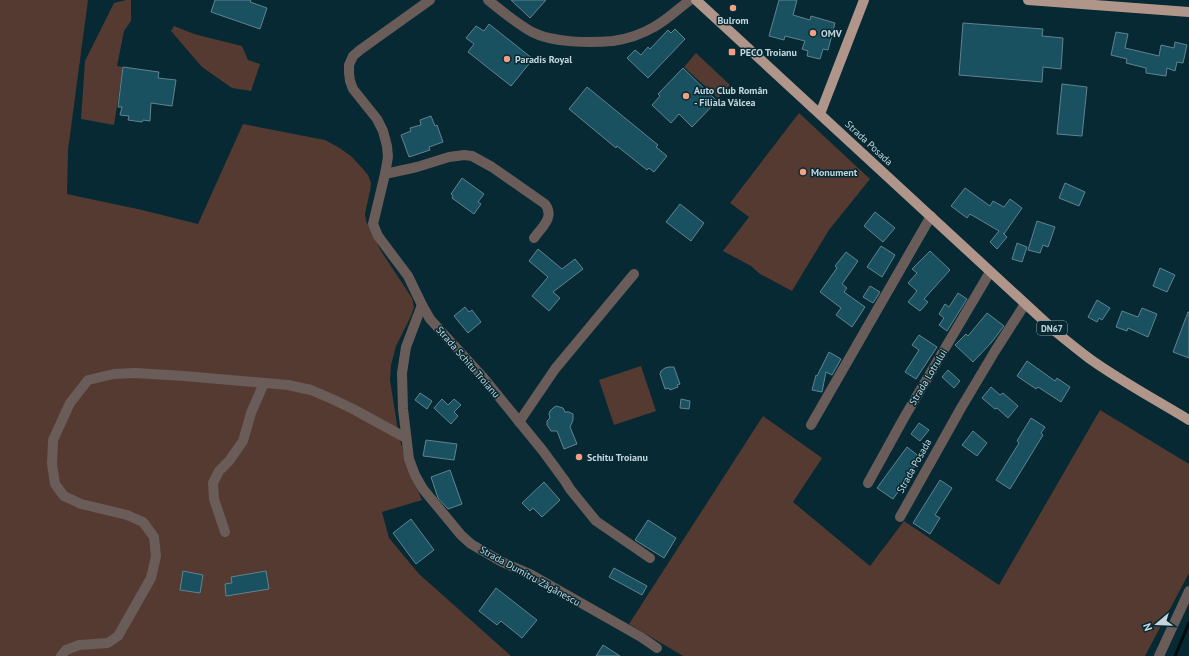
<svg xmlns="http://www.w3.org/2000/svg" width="1189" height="656" font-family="'PT Sans',sans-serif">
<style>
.green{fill:#553a31}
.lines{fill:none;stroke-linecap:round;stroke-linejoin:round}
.stream{stroke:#000b10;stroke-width:3}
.building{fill:#195161;stroke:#61838f}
.minor{stroke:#6a5c58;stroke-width:10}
.primary{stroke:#b0958b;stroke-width:10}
.poi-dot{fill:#f39f83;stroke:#062933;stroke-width:1.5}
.labels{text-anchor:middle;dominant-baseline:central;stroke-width:3;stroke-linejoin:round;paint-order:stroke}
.shield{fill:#062933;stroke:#8ba2a9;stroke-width:1}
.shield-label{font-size:9px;font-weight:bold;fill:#c4d6dc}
.poi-label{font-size:10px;font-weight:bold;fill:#c4d6dc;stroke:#062933;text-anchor:start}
.street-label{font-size:10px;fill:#c4d6dc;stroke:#062933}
</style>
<rect width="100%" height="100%" fill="#062933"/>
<g class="green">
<path d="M0 0H88L68 150 67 194 142 210 198 224 243 124 325 140 338 147 351 156 363 169 368 175 371 183 370 191 365 214 366 221 381 251 412 298 414 307 411 316 396 346 391 365 390 380 399 437 410 473 422 500 382 512 389 538 419 574 511 656H0Z"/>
<path d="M126 0H131V21L124 31 117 66 123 67 114 125 81 119 85 61 114 3Z"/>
<path d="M174 26 194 34 242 46 248 60 260 64 251 91 232 88 202 67 171 31Z"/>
<path d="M696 53 730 85 718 98 684 67Z"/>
<path d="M799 113 870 179 829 230 792 291 760 274 751 266 723 251 749 217 730 203Z"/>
<path d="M641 366 656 411 614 425 599 380Z"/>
<path d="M1100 410 1189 464V573L1145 656H683L629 624 763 416 822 458 793 502 870 566 904 521 999 585Z"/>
</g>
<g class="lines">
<path class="stream" d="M1175 656 1189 623"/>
</g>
<g class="building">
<path d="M215 0H251L250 2 267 8 260 29 211 12Z"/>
<path d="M511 0H546L530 18Z"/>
<path d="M779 0H797L793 15 810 20 811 16 835 23 828 50 823 49 820 59 807 56 808 51 802 49 805 41 785 36 784 40 769 36Z"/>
<path d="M963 23 1043 29 1042 36 1063 38 1061 69 1043 67 1042 82 959 75Z"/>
<path d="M489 24 533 59 511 86 468 52 474 44 466 38 476 26 484 31Z"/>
<path d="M675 29 685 39 648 78 627 58 635 50 641 55 648 47 650 49 668 30 671 33Z"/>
<path d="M1116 32 1128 34 1125 48 1159 56 1161 45 1174 48 1175 42 1187 45 1183 63 1177 62 1175 71 1167 68 1166 76 1146 73V68L1126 63 1127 59 1111 55Z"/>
<path d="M123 67 159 72 158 78 176 80 172 106 151 103 150 121 143 120 142 122 128 120 129 116 120 115 122 107H118Z"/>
<path d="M683 68 717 101 692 127 679 114 671 123 652 105 660 96 658 94Z"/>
<path d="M1062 84 1087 87 1082 136 1057 134Z"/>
<path d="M587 87 658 145 656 147 667 156 654 172 649 168 647 170 617 146 616 148 569 109Z"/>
<path d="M431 116 435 126 437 125 443 142 429 147 430 150 409 157 401 135 411 131 410 128 421 125 420 120Z"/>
<path d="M462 178 484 194 478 202 481 204 474 214 452 198 453 196 451 194Z"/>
<path d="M1065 183 1085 192 1079 206 1059 198Z"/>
<path d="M965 188 990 206 993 201 1004 207 1010 199 1022 208 1004 234 1003 233 1007 237 997 249 990 242 999 231 970 214 967 218 951 206Z"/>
<path d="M680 204 704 223 691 241 666 222Z"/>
<path d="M875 212 895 228 883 242 864 226Z"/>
<path d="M1037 221 1055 227 1048 247 1043 245 1040 253 1028 250Z"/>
<path d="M1017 243 1027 247 1022 262 1012 259Z"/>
<path d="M881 246 895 255 882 277 867 267Z"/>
<path d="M538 249 562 269 575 259 583 269 553 292 560 298 549 311 532 296 548 277 529 261Z"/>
<path d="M930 251 950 270 924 299 928 302 920 311 908 302 917 291 908 283 917 273 912 269Z"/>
<path d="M846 252 858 261 842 284 847 288 844 292 865 307 852 327 836 315 841 308 820 292 837 268 835 266Z"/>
<path d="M1160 268 1175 275 1167 292 1153 286Z"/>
<path d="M870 286 880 292 873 303 863 297Z"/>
<path d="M958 293 967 299 947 331 939 325 944 318 939 314 945 304 949 307Z"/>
<path d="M1097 300 1110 308 1102 320 1099 318 1097 322 1088 317Z"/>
<path d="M465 307 469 312 472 310 481 322 468 333 454 316Z"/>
<path d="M1142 308 1157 314 1148 337 1128 328 1127 331 1116 327 1122 311 1138 317Z"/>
<path d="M1188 312H1189V358L1173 352Z"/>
<path d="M987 313 1004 326 991 343 973 362 955 345 966 334 968 336Z"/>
<path d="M919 335 937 347 916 379 905 372 919 350 912 345Z"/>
<path d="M829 352 841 359 832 375 826 372 822 392 812 390 816 375 817 376Z"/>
<path d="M1027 361 1055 381 1057 378 1070 387 1061 402 1038 387 1036 389 1017 376Z"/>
<path d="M669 367H674L680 384 677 385 678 387 670 390 669 388 665 389 660 374 661 371 665 368Z"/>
<path d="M948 370 960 381 954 388 942 377Z"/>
<path d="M991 387 1000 395 1003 393 1018 406 1008 418 997 408 995 409 982 398Z"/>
<path d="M420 393 432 401 427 409 415 400Z"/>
<path d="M442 399 448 405 454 399 461 405 454 412 458 416 451 424 434 408Z"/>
<path d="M681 399 690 401 689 409 680 408Z"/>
<path d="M556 406 563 408 565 412H569L573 414V420L570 427 577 444 564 449 557 431H551L547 425V421L550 418 549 414 550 411 553 408Z"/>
<path d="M1031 418 1045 427 1041 433 1043 435 1010 489 996 480 1019 443 1017 441Z"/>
<path d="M919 423 929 430 920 441 911 434Z"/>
<path d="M973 431 987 443 977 456 962 445Z"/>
<path d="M426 440 457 444 454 460 423 456Z"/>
<path d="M907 447 921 458 902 484 903 485 893 499 877 488Z"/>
<path d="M450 470 462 504 448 509 438 498 431 477Z"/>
<path d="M940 480 952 488 935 515 940 518 930 534 913 523Z"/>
<path d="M544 482 560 500 542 517 533 508 530 511 522 503Z"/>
<path d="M411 519 434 550 416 564 393 533Z"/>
<path d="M648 520 676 538 664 558 635 540Z"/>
<path d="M614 568 647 586 642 595 609 577Z"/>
<path d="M183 571 203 575 200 593 180 590Z"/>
<path d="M266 571 269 589 226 596 225 584 232 583 231 577Z"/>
<path d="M496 588 537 620 522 638 501 621 497 625 479 611Z"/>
<path d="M603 645 620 656H596Z"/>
</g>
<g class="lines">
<g class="minor">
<path d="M430 0 360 50 353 56 349 65V73L350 81 353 89 377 119 383 131 387 146 388 157 385 174 373 224 378 236 408 276 422 305 430 319 482 376 543 451 565 481 570 489 596 521 650 558"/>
<path d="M488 0C502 11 516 23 532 32 553 43 590 43 613 41 627 39 642 34 654 27 667 20 678 9 690 0"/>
<path d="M385 174 417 167 449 157 464 155 472 156 492 167 545 204C555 217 542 227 534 238"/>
<path d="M422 305 406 347 402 373 403 409 409 459 415 475 423 489 461 535 471 544 502 562 530 574 641 637 657 648"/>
<path d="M519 422 555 369 634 274"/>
<path d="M811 425 931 216"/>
<path d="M868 483 905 416 990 272"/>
<path d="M900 517 961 408 995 351 1025 304"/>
<path d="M225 532 214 499 213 483 219 471 229 461 243 441 251 413 264 383"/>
<path d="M61 656 66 650 79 645 108 643 118 636 151 578 156 556 154 537 143 522 127 515 81 504 64 496 55 484 52 464 53 440 70 403 88 380 114 374 135 373 184 376 288 385 311 390 332 399 353 409 406 438"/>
<path d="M1159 656 1189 591"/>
</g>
<g class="primary">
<path d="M696 0 1056 332C1067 341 1078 350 1090 359 1121 381 1156 400 1189 420"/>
<path d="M1028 0 1189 12"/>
<path d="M820 114 864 0"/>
</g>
</g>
<g class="poi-dot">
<circle cx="733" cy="8" r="4"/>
<circle cx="813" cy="33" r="4"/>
<rect x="728" y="48" width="8" height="8" rx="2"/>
<circle cx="507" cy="59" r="4"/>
<circle cx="686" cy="96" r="4"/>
<circle cx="803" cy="172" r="4"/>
<circle cx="579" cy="457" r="4"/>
</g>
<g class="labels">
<rect class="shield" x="1037" y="321" width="30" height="14" rx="3"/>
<g class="shield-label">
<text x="1052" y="328">DN67</text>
</g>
<g class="poi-label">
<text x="733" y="20" text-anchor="middle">Bulrom</text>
<text x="821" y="33">OMV</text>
<text x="740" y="52">PECO Troianu</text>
<text x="515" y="59">Paradis Royal</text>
<text x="694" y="90">Auto Club Român<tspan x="694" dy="12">- Filiala Vâlcea</tspan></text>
<text x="811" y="172">Monument</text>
<text x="587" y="457">Schitu Troianu</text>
</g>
<g class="street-label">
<text transform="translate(869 143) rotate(43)">Strada Posada</text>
<text transform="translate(468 362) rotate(49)">Strada Schitu Troianu</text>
<text transform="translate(928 377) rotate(-59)">Strada Lotrului</text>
<text transform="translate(914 466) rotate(-61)">Strada Posada</text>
<text transform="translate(530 576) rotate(29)">Strada Dumitru Zăgănescu</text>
</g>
</g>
<g transform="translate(1157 624) rotate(251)" stroke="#062933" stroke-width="3" paint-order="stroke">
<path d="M0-3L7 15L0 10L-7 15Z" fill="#c4d6dc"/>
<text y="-6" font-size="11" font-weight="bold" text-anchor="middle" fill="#c4d6dc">N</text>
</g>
</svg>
